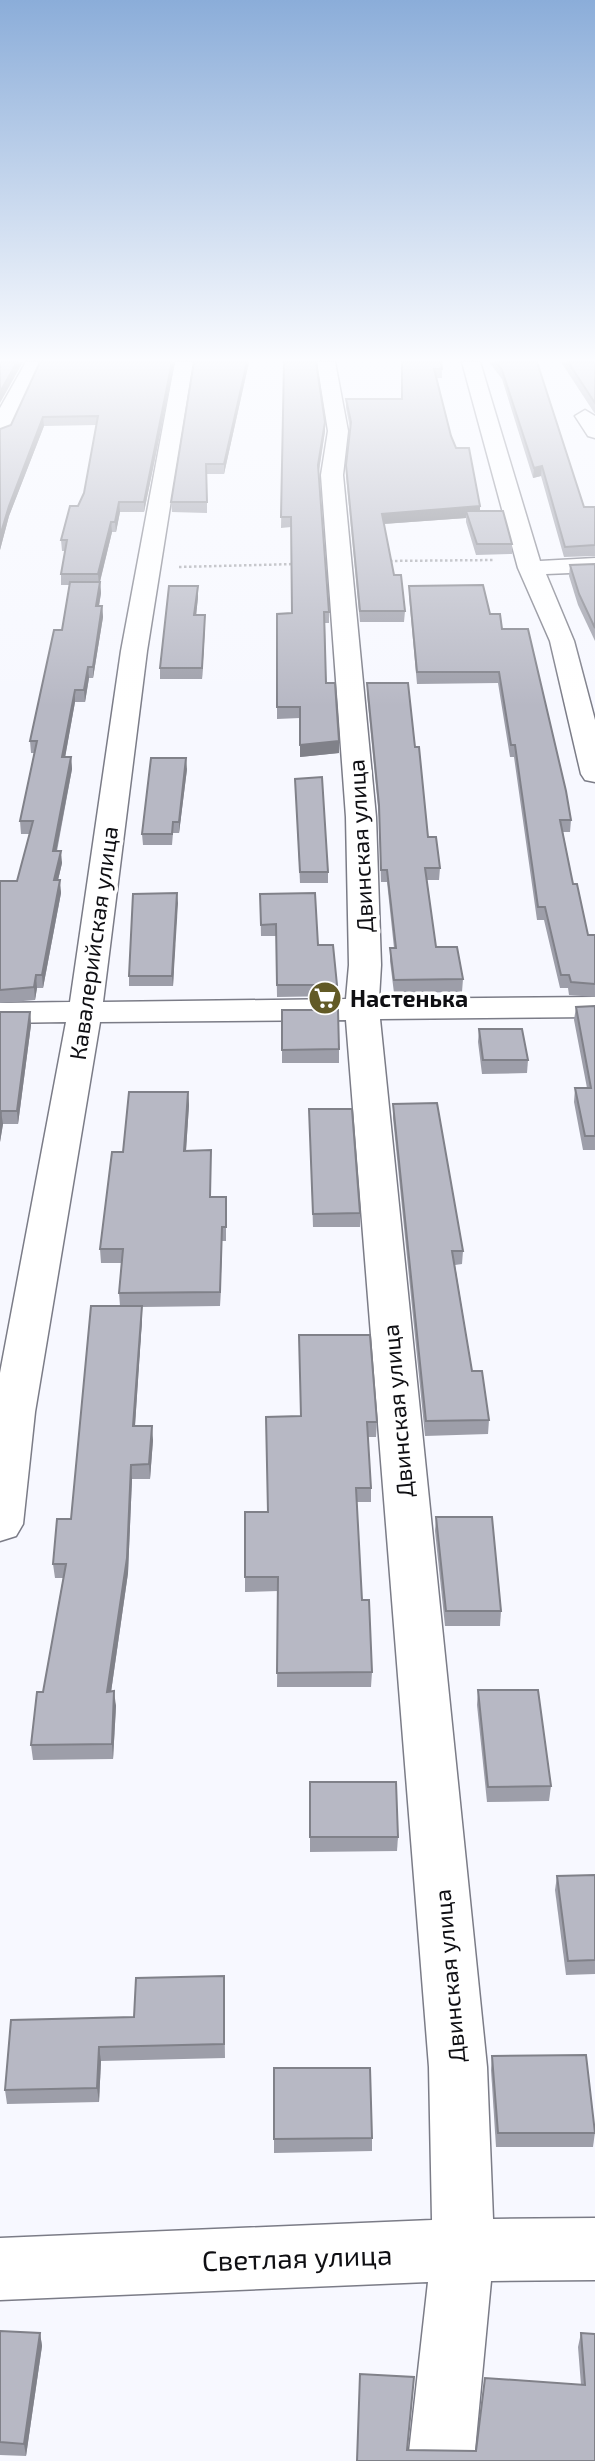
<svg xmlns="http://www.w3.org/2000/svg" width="595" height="2461" font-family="'Exo 2',sans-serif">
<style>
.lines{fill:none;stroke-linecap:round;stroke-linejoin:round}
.minor-casing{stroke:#7b7c87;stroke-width:3}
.path{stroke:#a3a4aa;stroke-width:2.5;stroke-dasharray:2.5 2.5;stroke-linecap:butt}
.minor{fill:#fff;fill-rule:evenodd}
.wall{fill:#9d9ea9}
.shaded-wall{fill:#808189}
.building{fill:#b7b8c4;stroke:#808189;stroke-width:2}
.labels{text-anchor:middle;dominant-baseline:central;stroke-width:7;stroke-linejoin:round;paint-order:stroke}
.street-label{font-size:23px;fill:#0f0f13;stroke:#fff}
.poi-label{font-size:23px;font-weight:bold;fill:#0f0f13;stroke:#fff;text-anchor:start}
.near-street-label{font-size:28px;fill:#0f0f13;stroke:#fff}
</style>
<rect width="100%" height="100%" fill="#f7f8ff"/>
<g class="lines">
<defs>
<g id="minor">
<path d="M26 362H44L26 393 10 432 0 438V408Z"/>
<path d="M175 362H193L147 651 103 1002 346 999 349 965 346 817 321 475 328 431 317 362H335L348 431 343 475 376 817 381 965 379 999 595 997V1017L380 1019 487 2067 493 2219 595 2218V2280L491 2281 474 2461H408L428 2282 0 2300V2238L432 2220 429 2067 346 1020 100 1022 35 1412 23 1524 16 1536 0 1541V1373L66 1022 0 1023V1003L70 1002 121 651Z"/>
<path d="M462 362H480L540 561 595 558V572L546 574 574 641 595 720V782L585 780 581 774 550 641 518 568Z"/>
<path d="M585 410 595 416V438L588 436 575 416Z"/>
</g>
</defs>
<use href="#minor" class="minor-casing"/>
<g class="path">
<path d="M385 561 495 560"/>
<path d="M179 567 296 564"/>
</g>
<use href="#minor" class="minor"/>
</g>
<g class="wall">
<path d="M40 362H175L144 512H120L116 532H112L100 582 101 593 99 606H102L103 617 93 678H89L85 702H75L65 757H71L72 769 57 851 62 863 58 880 61 893 43 988H37L35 1000 0 1003V881H17L30 834H21L20 821 34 753H31L30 741 62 630 70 585H61V574L65 551H62L61 540 84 493 96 425 44 426 9 516 0 550V429L11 425Z"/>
<path d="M194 362H249L224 474H207V513L172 512 171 502Z"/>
<path d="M284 362 325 422V431L319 472 329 612V623H325L326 683 339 753 300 757V718L277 719V614L292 613 291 527 281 528Z"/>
<path d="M402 362 442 369V378H437L451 436 480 511 512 544V554L476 555 466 522V518L384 524 394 575 405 611 404 622H360L346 475 350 428 346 408V399H402Z"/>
<path d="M489 362H537L584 507H595V556L564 557 541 476 533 478 502 379Z"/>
<path d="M561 362H595V414Z"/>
<path d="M595 564V641L578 605 569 576 570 565Z"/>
<path d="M409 586 490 614 502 629 571 820 570 832H563L573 884 588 935H595V997L569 995 568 988H560L544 920H537L514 757H510L498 683 417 684 409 596Z"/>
<path d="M198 597 196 615H205L202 679H160V668Z"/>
<path d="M367 683 415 747 428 837 440 868 439 880H427L436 947 463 979 462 992 394 993 390 961V948H394L387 882H381L379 817 367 694Z"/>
<path d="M187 769 179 833H173L172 845H143L142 834Z"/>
<path d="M295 779 328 872V883H300Z"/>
<path d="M177 893 173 986H129V976Z"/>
<path d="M260 894 318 945 337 985V996L277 997 276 936H261Z"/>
<path d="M595 1006V1150H583L574 1102 575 1088H587L574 1020 576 1007Z"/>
<path d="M282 1010 339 1049V1063H282Z"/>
<path d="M0 1012H30L31 1025 18 1124H3L0 1142Z"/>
<path d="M479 1029 528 1060 527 1073 482 1074 478 1042Z"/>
<path d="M188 1092 189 1105 186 1151 211 1150V1197H226V1241H222L220 1306 142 1307V1320L135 1426 153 1440 150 1479H132L128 1573 111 1692 116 1706 113 1759 33 1760 31 1745 43 1692 63 1578H55L53 1564 71 1519 120 1306 119 1293 122 1263H101L100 1249 123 1152Z"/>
<path d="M393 1104 463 1251 462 1264 455 1265 472 1371 489 1420 488 1434 425 1436 393 1118Z"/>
<path d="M309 1109 360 1213V1227H313Z"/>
<path d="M266 1417 377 1422 376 1437H368L371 1488V1502H357L362 1600 372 1672 371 1687H277L278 1591 245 1592V1512H268Z"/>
<path d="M436 1517 501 1611 500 1626H445L435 1531Z"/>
<path d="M478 1690 551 1786 549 1801 487 1802 477 1705Z"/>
<path d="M310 1782 398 1837 397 1851 310 1852Z"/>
<path d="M595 1875V1974L566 1975 555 1890 557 1876Z"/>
<path d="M224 1976 225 2058 101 2061 99 2102 7 2104 5 2090 134 2017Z"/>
<path d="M492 2056 595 2132 593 2147H496L491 2070Z"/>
<path d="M274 2068 372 2138V2151L274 2153Z"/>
<path d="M0 2331 40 2333 42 2346 26 2456 0 2455Z"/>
<path d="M581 2333 595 2461H357L407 2450 476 2451 581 2385 578 2347Z"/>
</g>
<g class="shaded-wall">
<path d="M17 362H23L0 403V392Z"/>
<path d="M172 362H175L144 512V502Z"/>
<path d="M247 362H249L224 474V464Z"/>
<path d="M43 417 44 426 9 516 0 550V536L9 506Z"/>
<path d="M325 422V431L318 475V465Z"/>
<path d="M542 466 541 476 533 478 534 468Z"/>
<path d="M119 502 120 512 116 532 115 522Z"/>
<path d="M480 506V516L466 511V518L382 524V514Z"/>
<path d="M111 522 112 532 99 585 98 574Z"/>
<path d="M100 582 101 593 97 617 96 606Z"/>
<path d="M198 586V597L195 626 194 615Z"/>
<path d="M102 606 103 617 93 678V667Z"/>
<path d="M205 615V626L202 679V668Z"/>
<path d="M88 667 89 678 85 702 84 690Z"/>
<path d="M75 690V702L63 769 62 757Z"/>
<path d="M339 741V753L300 757V745Z"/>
<path d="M71 757 72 769 54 863 53 851Z"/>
<path d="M186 758 187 769 179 833V822Z"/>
<path d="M61 851 62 863 55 893 54 880Z"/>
<path d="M60 880 61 893 43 988 42 975Z"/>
<path d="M177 893 178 903 173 986 172 976Z"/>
<path d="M36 975 37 988 35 1000 34 987Z"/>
<path d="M30 1012 31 1025 18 1124 17 1111Z"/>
<path d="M188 1092 189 1105 185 1165 184 1151Z"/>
<path d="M1 1111 3 1124 0 1142V1119Z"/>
<path d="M222 1227V1241L220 1306V1292Z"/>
<path d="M142 1306V1320L134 1440 133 1426Z"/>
<path d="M152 1426 153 1440 150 1479 149 1464Z"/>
<path d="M131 1465 132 1479 128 1573 109 1706 107 1692Z"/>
<path d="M114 1691 116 1706 113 1759 112 1744Z"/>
<path d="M99 2047 101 2061 99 2102 97 2088Z"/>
<path d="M40 2333 42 2346 26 2456 24 2444Z"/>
</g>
<g class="building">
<path d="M0 362H17L0 392Z"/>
<path d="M40 362H172L144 502H119L115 522H111L98 574H61L67 540H61L70 506H78L84 493 98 416 43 417 9 506 0 536V429L11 425Z"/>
<path d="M194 362H247L224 464H206L207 502H171Z"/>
<path d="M284 362H316L325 422 318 465 329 612H324L326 683H335L339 741 300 745V707H277V614L292 613 291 517H281Z"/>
<path d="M402 362H441L442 369H434L451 436 456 448H469L480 506 382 514 394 575H401L405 611H360L346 465 351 422 346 399H402Z"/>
<path d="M496 362H537L584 507H595V545L565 547 542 466 534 468 502 370Z"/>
<path d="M568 362H595V403Z"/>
<path d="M466 511H503L512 544H477Z"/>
<path d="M595 564V628L579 594 570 565Z"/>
<path d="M70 582H100L96 606H102L93 667H88L84 690H75L62 757H71L53 851H61L54 880H60L42 975H36L34 987 0 990V881H17L33 821H20L37 741H30L54 630H62Z"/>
<path d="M483 585 490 614H500L502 629H528L566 791 571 820H560L573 884H577L588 935H595V984L571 982 569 975H561L545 907H538L515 745H511L499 672H417L409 586Z"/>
<path d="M169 586H198L194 615H205L202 668H160Z"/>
<path d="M367 683H408L415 747H419L428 837H436L440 868H425L436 947H457L463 979 394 980 390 948H396L387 870H381L379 805Z"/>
<path d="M151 758H186L179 822H173L172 834H142Z"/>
<path d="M322 777 328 872H300L295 779Z"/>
<path d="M177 893 172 976H129L133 894Z"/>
<path d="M315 893 318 945H333L337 985H277L276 924 261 925 260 894Z"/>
<path d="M595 1006V1136H585L575 1088H591L576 1007Z"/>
<path d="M282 1010H338L339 1049 282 1050Z"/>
<path d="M0 1012H30L17 1111H1L0 1119Z"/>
<path d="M479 1029H522L528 1060H483Z"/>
<path d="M129 1092H188L184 1151 211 1150 210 1197H226V1227H222L220 1292 119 1293 123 1249H100L112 1152H123Z"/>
<path d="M437 1103 463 1251H452L472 1371H482L489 1420 426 1421 393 1104Z"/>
<path d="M309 1109H352L360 1213 313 1214Z"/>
<path d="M91 1306H142L133 1426H152L149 1464 131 1465 127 1558 107 1692 114 1691 112 1744 31 1745 37 1692H43L66 1564H53L57 1519H71Z"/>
<path d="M299 1335H370L377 1422H367L371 1488H356L362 1600H369L372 1672 277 1673 278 1577H245V1512H268L266 1417 301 1416Z"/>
<path d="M436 1517H492L501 1611H446Z"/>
<path d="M478 1690H538L551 1786 488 1787Z"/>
<path d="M310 1782H396L398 1837H310Z"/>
<path d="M595 1875V1960L568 1961 557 1876Z"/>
<path d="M224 1976V2044L99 2047 97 2088 5 2090 11 2020 134 2017 136 1978Z"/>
<path d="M586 2055 595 2133H498L492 2056Z"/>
<path d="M274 2068H370L372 2138 274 2139Z"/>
<path d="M0 2331 40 2333 24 2444 0 2442Z"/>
<path d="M581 2333 595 2334V2461H357L360 2374 414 2377 407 2450 476 2451 485 2378 585 2385Z"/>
</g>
<linearGradient id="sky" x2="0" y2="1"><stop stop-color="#8badd9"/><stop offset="0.51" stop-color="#fbfcff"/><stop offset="1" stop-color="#fbfcff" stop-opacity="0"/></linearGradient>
<rect width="595" height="706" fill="url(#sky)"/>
<defs>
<symbol id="supermarket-disc" viewBox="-11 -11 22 22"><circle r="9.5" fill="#625a26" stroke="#fff"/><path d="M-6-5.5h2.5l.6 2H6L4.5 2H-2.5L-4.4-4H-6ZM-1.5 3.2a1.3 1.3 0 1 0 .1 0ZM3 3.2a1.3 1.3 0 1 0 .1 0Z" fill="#fff"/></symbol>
</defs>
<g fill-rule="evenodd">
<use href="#supermarket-disc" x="306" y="979" width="38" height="38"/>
</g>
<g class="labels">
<g class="street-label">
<text transform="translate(360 846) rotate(-93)">Двинская улица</text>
<text transform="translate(93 943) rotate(-82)">Кавалерийская улица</text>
<text transform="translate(397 1411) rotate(-95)">Двинская улица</text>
<text transform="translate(449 1976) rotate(-95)">Двинская улица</text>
</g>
<g class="poi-label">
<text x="350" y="998">Настенька</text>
</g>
<g class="near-street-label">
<text transform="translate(297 2257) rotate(-2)">Светлая улица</text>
</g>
</g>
</svg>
